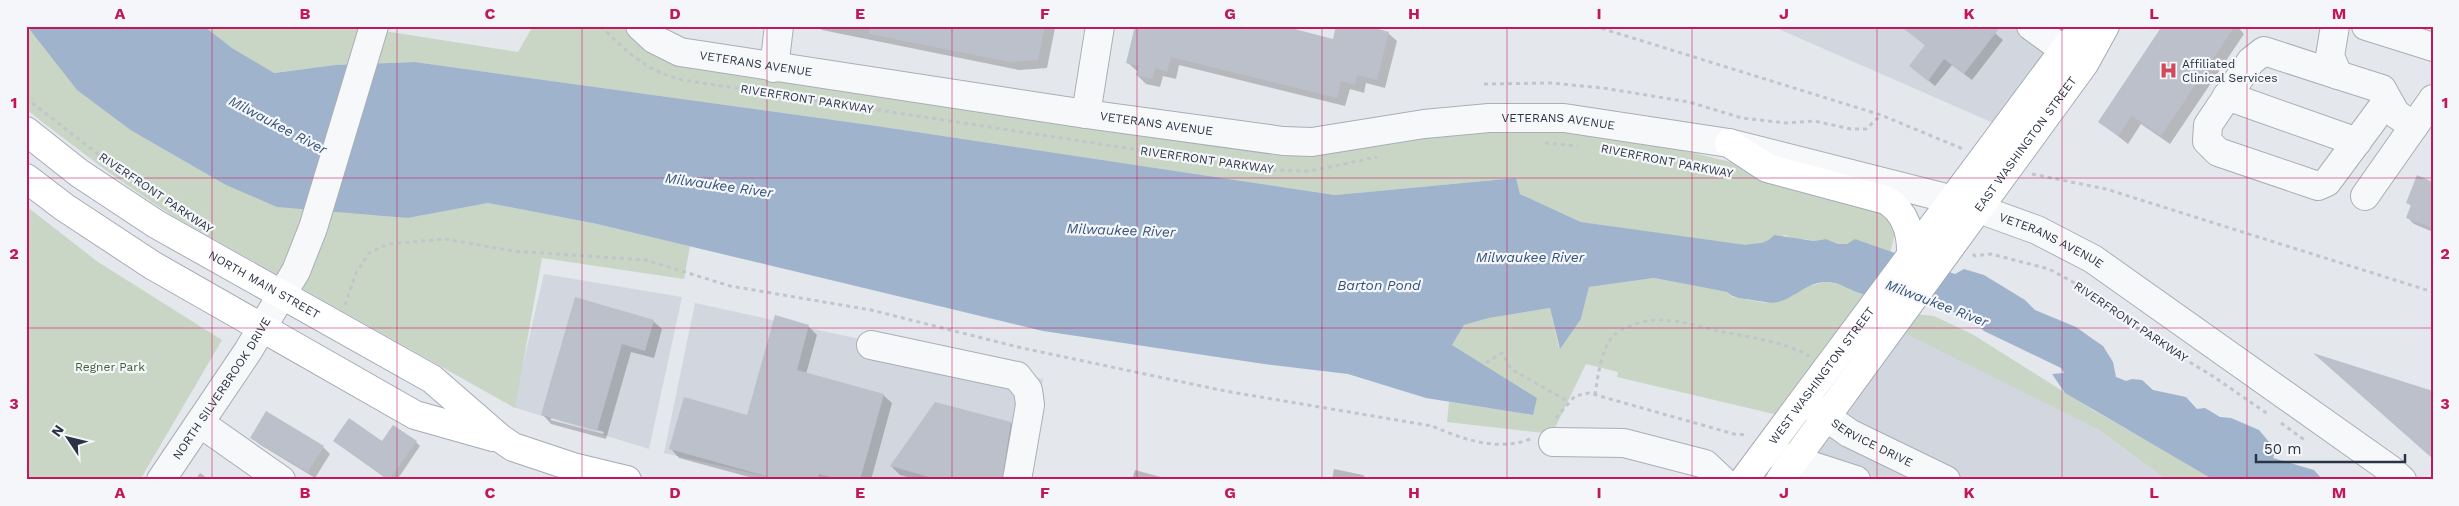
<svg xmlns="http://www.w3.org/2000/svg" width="2459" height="506" font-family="'Work Sans',sans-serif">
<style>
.built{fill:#d2d6de}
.green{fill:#c9d6c5}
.water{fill:#9fb4cc}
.shadow{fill:#0003;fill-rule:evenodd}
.building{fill:#bbc0ca}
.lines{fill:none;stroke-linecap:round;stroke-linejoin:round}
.minor-casing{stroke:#a9aeb7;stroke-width:30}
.major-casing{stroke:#a3abb8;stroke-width:30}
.path{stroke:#c2c5cb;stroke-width:3;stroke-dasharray:4 4;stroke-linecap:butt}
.minor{stroke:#f7f8fa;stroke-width:28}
.major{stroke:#fff;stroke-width:28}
.grid{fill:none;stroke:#c2185b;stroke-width:1;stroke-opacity:0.55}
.labels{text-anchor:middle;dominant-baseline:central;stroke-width:4.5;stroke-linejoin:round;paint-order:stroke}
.street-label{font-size:12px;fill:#2b3445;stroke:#f4f6f9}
.poi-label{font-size:12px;fill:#2b3445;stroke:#f4f6f9;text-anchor:start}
.park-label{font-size:12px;fill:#3f6138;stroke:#f4f6f9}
.water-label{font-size:14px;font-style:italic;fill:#34527a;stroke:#f4f6f9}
.neatline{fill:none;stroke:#c2185b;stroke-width:2}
.grid-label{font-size:16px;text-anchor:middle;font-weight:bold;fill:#c2185b}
</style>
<rect width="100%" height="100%" fill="#e4e7ec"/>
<g class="built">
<path d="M1772 26H2013L2040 46 2044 53 2045 60 1998 125Z"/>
<path d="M544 274 682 297 649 449 513 407Z"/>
<path d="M695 303 1043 379 1024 480H782L664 453Z"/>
<path d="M1902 332 2099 430 2167 480H1796Z"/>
</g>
<g class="green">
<path d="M26 26 132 131 224 184 408 218 488 203 597 224 690 246 684 279 542 258 515 408 173 216C122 183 74 147 26 109Z"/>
<path d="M204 26H352L518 52 533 26H640L637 43 650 53 662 58 1274 155H1313L1414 136 1506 129 1566 130 1631 138 1739 164 1870 202 1892 222 1895 233 1890 253 1870 244H1838L1826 239 1814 241 1805 239 1796 240 1785 235 1760 245 1746 246 1581 222 1520 194 1516 178 1335 195 870 125 415 62 335 65 273 73 232 48Z"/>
<path d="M26 206 98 262 222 340 140 480H26Z"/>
<path d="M1654 278 1727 292 1732 297 1766 303 1792 296 1805 287 1825 282 1843 285 1866 295 1778 415 1617 377 1618 372 1586 364 1552 434 1447 422 1449 402 1532 415 1452 345 1464 325 1489 318 1550 308 1559 348 1581 319 1589 287Z"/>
<path d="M1914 314 1934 316 1972 334 2093 410 2216 480H2167L2099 430 1902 332Z"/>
</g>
<path class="water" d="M27 26H204L232 48 274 73 335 65 415 62 870 125 1335 195 1516 178 1520 194 1581 222 1746 245C1757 242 1764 246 1774 235L1814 241 1826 239 1838 244H1847L1855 239 1955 274 1964 269 1984 275 2025 300 2035 310 2076 327 2090 337 2103 346 2113 362 2116 377 2126 381 2132 379 2142 380 2153 390 2186 397 2197 409 2205 408 2220 417 2231 418 2259 430 2276 450 2273 458 2314 470 2323 480H2214L2065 393 2052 374 2064 373 2061 368 1984 331C1955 301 1904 304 1866 295 1852 292 1841 282 1826 282 1807 282 1795 298 1778 302 1768 304 1761 301 1752 300 1742 298 1734 299 1727 292L1654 278 1589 287 1581 319 1560 349 1550 308 1489 318 1464 325 1452 345 1537 398 1533 415 1426 398 1348 374 1264 364 1043 331 597 224 488 203 408 218 277 207 224 184 132 131 77 90Z"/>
<g class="shadow">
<path d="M817 26H1072L1055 28 1047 68 1019 70 822 30Z"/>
<path d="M1251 26H1288V29L1334 40 1388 33 1397 41 1385 88 1366 83 1364 93 1350 89 1345 106 1179 65 1176 79 1163 76 1160 87 1146 84 1137 75 1138 72 1127 62Z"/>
<path d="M1987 26 2003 40 1972 80 1952 65 1935 86 1911 66 1926 46 1908 31Z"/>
<path d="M2164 26H2237L2244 34 2170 144 2141 124 2128 144 2100 122Z"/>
<path d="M2433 183V232L2414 224 2408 218 2412 207 2408 203Z"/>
<path d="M576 299 653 321 662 329 654 358 631 352 606 439 551 424 543 415ZM551 417 604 432 603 434 551 420Z"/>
<path d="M808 326 817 335 806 374 883 395 892 403 871 480H760L679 458 671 449 748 416Z"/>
<path d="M1011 423 1019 432 1011 480H919L900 475 891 466Z"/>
<path d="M252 438 323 447 330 454 315 478 259 444Z"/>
<path d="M334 441 416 442 420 446 397 480H388Z"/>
<path d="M1334 469 1363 475 1368 480H1332Z"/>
<path d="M1135 470 1172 480H1132Z"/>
<path d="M200 473 210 480H195Z"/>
</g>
<g class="building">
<path d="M870 26H1045L1038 60 1009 62 869 34Z"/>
<path d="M1135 26H1283L1333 39 1336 26H1367L1389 32 1377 80 1357 75 1355 85 1341 81 1337 98 1171 57 1167 72 1155 68 1152 79 1136 75 1139 66 1126 63Z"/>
<path d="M1900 26H2001L1964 74 1944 59 1928 81 1909 66 1925 45Z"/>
<path d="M2162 26H2235L2161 136 2132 116 2118 136 2098 122Z"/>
<path d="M2417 175 2433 182V228L2406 218 2411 205 2406 203Z"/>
<path d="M575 297 654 320 645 351 622 344 597 431 541 415Z"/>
<path d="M775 315 809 325 797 370 884 394 860 480H842L819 474 818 480H780L669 449 684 397 747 415Z"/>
<path d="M2313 353 2433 391V459Z"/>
<path d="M935 402 1011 422 1002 480H940L890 466Z"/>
<path d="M266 411 324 446 308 472 250 438Z"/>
<path d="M349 418 382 441 393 425 417 441 389 480 333 441Z"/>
</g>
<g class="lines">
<defs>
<g id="minor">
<path id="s1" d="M640 26 654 39 680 52 1086 114 1283 141 1312 142 1424 124 1489 118H1564L1729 143 1954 200 2037 230 2093 259 2391 470 2402 480"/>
<path d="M2031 26 2064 50"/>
<path d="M2335 26 2330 56 2338 75 2382 89 2396 114 2414 126"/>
<path d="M2366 26 2433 47"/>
<path d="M774 68 779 26"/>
<path d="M2338 75 2264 51 2251 61 2208 125 2207 141 2218 152 2318 186 2327 182 2387 101"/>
<path d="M2227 96 2357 142"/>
<path d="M1086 114 1100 26"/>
<path d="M2365 196 2433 99"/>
<path d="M871 345 1017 376 1028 390 1030 405 1017 480"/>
<path id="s2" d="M1804 401 1849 433 1946 480"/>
<path d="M200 423 281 480"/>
<path d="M1553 442 1624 443 1705 464 1722 480"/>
<path d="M1766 451 1856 480"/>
<path id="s3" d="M161 480 248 351 296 271 313 228 374 26"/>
</g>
<g id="major">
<path id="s4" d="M26 131 79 173 156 224 432 379 500 438 513 447 573 467 627 480"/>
<path d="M1729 143 1767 168 1886 200C1906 212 1912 235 1911 257"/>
<path d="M26 178 64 207 152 265 415 415 493 437"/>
<path id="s5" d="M1744 480 2064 50 2085 26"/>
<path id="s6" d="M1780 480 2084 64 2105 26"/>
</g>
</defs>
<use href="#minor" class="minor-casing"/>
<use href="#major" class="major-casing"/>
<g class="path">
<path d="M601 26C625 51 649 73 683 80L1270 170 1310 171 1377 157"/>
<path d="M1594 26 1881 115 1963 149"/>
<path d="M1484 84 1551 83 1603 88 1689 102 1742 118 1786 123 1814 121 1851 129H1866L1881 115"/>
<path d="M26 98 108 162"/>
<path d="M1545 143 1578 146"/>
<path d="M1661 158 1731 174"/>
<path d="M2032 174 2106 189 2433 292"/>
<path d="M1973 254 1975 256 1991 254 2049 269 2082 287 2156 342 2211 375 2268 414"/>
<path d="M345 305 356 273 369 253 388 244 445 239 514 251 646 260 730 286 871 310 1022 348 1225 391 1432 426C1462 439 1498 452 1530 439"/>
<path d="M1486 363 1502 353 1511 369 1569 402"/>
<path d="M1595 395C1598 377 1601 343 1618 332 1629 325 1645 320 1658 320 1678 320 1699 326 1718 331 1747 337 1783 341 1809 356"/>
<path d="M1556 418 1575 396 1589 393 1734 434 1748 435"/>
<path d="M2281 423 2306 441"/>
</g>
<use href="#minor" class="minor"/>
<use href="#major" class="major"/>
</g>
<path class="grid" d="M212 26V480M397 26V480M582 26V480M767 26V480M952 26V480M1137 26V480M1322 26V480M1507 26V480M1692 26V480M1877 26V480M2062 26V480M2247 26V480M26 178H2433M26 328H2433"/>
<defs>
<symbol id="hospital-bare" viewBox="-9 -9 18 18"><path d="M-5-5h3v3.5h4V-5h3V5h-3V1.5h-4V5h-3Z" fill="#d1495b" stroke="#f4f6f9" stroke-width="2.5" paint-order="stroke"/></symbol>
</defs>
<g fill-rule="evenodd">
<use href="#hospital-bare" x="2156" y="58" width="25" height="25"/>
</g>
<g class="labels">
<g class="street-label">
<text stroke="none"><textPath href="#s1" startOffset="125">VETERANS AVENUE</textPath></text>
<text transform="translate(807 99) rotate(9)">RIVERFRONT PARKWAY</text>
<text stroke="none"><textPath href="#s1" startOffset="935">VETERANS AVENUE</textPath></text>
<text stroke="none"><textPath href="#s1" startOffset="530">VETERANS AVENUE</textPath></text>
<text stroke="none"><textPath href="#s6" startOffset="416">EAST WASHINGTON STREET</textPath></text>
<text transform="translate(1207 160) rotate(8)">RIVERFRONT PARKWAY</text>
<text transform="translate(1667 161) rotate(11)">RIVERFRONT PARKWAY</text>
<text transform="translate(156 193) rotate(34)">RIVERFRONT PARKWAY</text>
<text stroke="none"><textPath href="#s1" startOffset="1445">VETERANS AVENUE</textPath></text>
<text stroke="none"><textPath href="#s4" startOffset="284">NORTH MAIN STREET</textPath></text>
<text transform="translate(2131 322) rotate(34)">RIVERFRONT PARKWAY</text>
<text stroke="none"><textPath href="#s5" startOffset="130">WEST WASHINGTON STREET</textPath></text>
<text stroke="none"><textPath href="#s3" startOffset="110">NORTH SILVERBROOK DRIVE</textPath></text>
<text stroke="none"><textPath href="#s2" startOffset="80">SERVICE DRIVE</textPath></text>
</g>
<g class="poi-label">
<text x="2182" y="64">Affiliated<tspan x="2182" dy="14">Clinical Services</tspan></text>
</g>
<g class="park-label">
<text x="110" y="367">Regner Park</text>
</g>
<g class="water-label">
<text transform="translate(278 125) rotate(28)">Milwaukee River</text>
<text transform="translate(719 185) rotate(8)">Milwaukee River</text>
<text transform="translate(1121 230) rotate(2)">Milwaukee River</text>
<text x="1530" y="257">Milwaukee River</text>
<text x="1379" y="285">Barton Pond</text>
<text transform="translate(1937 303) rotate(21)">Milwaukee River</text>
</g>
</g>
<rect width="2459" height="506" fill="none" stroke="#f4f6f9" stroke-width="55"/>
<g transform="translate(68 438) rotate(305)" stroke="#f4f6f9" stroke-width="4" paint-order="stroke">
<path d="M0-4L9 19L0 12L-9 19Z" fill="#2b3445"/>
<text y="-8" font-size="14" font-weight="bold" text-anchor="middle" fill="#2b3445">N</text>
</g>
<path d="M2256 454v8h149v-8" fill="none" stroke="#2b3445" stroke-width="2.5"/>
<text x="2264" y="454" font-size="15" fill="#2b3445" stroke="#f4f6f9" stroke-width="4" paint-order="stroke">50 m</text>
<rect x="28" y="28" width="2404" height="450" class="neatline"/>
<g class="grid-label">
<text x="120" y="19">A</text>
<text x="305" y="19">B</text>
<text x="490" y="19">C</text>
<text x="675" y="19">D</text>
<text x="860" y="19">E</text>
<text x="1045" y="19">F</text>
<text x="1230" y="19">G</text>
<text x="1414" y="19">H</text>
<text x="1599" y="19">I</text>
<text x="1784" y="19">J</text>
<text x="1969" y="19">K</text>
<text x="2154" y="19">L</text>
<text x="2339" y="19">M</text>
<text x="14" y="108">1</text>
<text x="2445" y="108">1</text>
<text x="14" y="259">2</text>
<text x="2445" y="259">2</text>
<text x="14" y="409">3</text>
<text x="2445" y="409">3</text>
<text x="120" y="498">A</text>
<text x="305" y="498">B</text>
<text x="490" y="498">C</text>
<text x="675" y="498">D</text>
<text x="860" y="498">E</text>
<text x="1045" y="498">F</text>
<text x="1230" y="498">G</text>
<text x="1414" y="498">H</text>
<text x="1599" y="498">I</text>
<text x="1784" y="498">J</text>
<text x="1969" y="498">K</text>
<text x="2154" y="498">L</text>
<text x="2339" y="498">M</text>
</g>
</svg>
